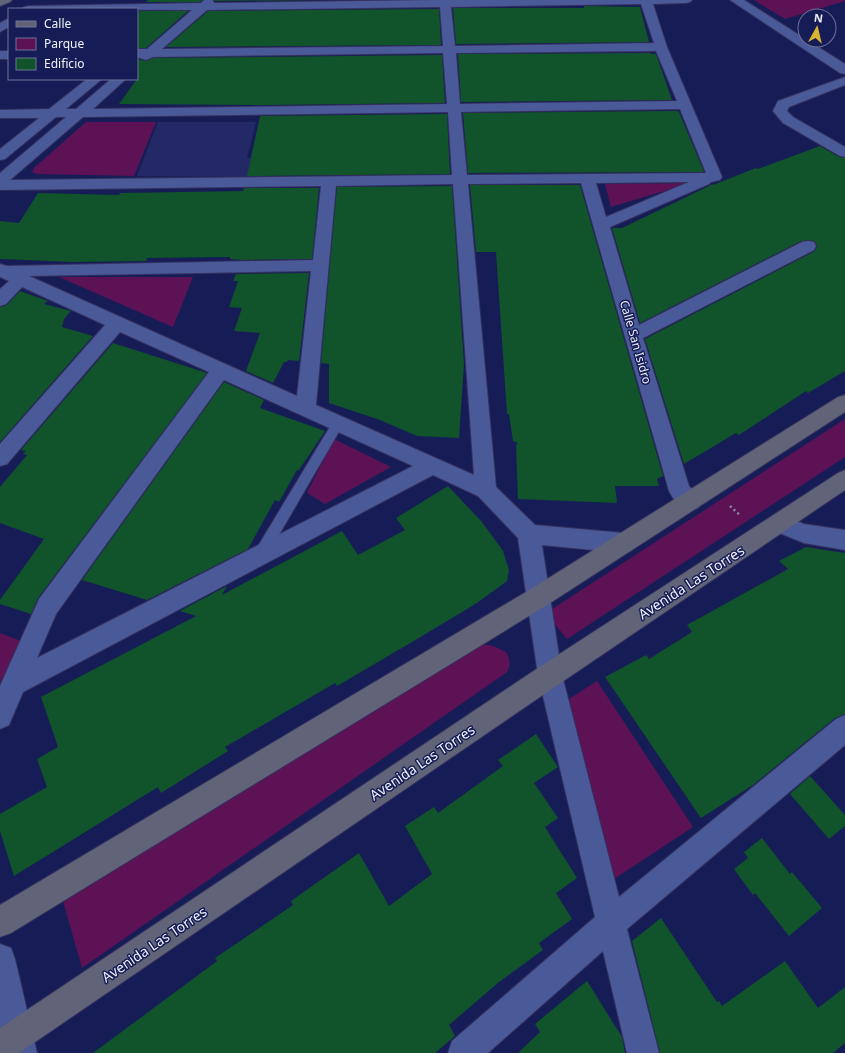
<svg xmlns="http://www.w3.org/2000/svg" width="845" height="1053" font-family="'Noto Sans',sans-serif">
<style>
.built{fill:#232967}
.green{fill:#5d1256}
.building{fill:#11532b}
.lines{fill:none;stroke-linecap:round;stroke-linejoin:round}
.lane-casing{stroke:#35315f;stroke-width:2}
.street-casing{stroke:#35315f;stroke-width:2}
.secondary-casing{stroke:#35315f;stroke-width:2}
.path{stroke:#888cab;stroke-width:2.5;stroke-dasharray:2 3;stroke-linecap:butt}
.lane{fill:#4a5998;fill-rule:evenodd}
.street{fill:#4a5998;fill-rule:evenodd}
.secondary{fill:#616478;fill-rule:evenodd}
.labels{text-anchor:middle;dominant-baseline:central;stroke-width:3;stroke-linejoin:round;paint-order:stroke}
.street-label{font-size:12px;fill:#eff2f9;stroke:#161d56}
.near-street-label{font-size:14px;fill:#eff2f9;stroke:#161d56}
</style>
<rect width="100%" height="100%" fill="#161d56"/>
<path class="built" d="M158 122H256L247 158H269L265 177 137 176Z"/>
<g class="green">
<path d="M754 0H845V1L785 19Z"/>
<path d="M86 122H156L134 176 37 174 32 172 35 167Z"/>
<path d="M691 183 611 207 605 184Z"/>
<path d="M59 277H193L173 327Z"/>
<path d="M845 419V457L567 639 546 613Z"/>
<path d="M334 439 391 467 325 504 307 493Z"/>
<path d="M0 633 21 641 0 683Z"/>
<path d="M483 644 493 646 506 652C510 658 511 665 507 672L82 968 63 901Z"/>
<path d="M597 681 693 827 608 883 566 701Z"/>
</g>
<g class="building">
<path d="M148 0H202L200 2H146Z"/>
<path d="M215 0H323L215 1Z"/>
<path d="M584 6 640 7 649 42 456 44 453 8H584Z"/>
<path d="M439 9 441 45 166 47 208 11Z"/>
<path d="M140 11H188L146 48H137V15Z"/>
<path d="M651 53V54H656L672 100 461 102 458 54Z"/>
<path d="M442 55 445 103 263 105 119 104 137 79V59L146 61 153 58Z"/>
<path d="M676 111 679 112 704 172 468 173 463 113Z"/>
<path d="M447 114 450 174 247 176 260 116Z"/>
<path d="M820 146 839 157 845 158V371L808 393 806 391 739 435 736 433 684 464 645 339 815 251 817 245 814 241H801L640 323 612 228H622L713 184V185L756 168 758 169Z"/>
<path d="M470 185H580L663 476 657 479 659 486H615L617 503 518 499 516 445 518 443 513 441 509 414H507L496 252H476Z"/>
<path d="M452 186 464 364 459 438 417 436 380 420 329 403V364L321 363 337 187Z"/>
<path d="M244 188H319L312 259 242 260 230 259V257L147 258 146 261 73 262 0 259V221L19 223 38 193 119 195 120 193 243 191Z"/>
<path d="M309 273 299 361 288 360 287 362H284L273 383 246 371 260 333 234 331 242 308 229 307 238 281H233L236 274Z"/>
<path d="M20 291 48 301 44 304 71 311 64 319 62 327 93 336 0 442V307L7 305Z"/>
<path d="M113 343 207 373 38 598 31 614 0 604V600L44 539 0 523V487L27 455 23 454 26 451 21 450Z"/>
<path d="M224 382 264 400 260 408 325 431 299 470H297L279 502 275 500 248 549 147 600 82 580Z"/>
<path d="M448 486 482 522 503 551 509 570 507 581 477 603 412 642 337 686 335 683 225 747 228 751 161 793 158 787 14 876 0 831V814L47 787 37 759 58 747 41 697 196 616 180 611 227 586 222 595 342 531 358 555 405 530 396 518Z"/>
<path d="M806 547 845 553V714L835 718 753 785 701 818 605 677 646 655 649 659 692 632 687 625 788 569 779 561Z"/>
<path d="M536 734 558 767 534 783 558 818 545 827 577 878 556 893 572 919 539 943 543 950 499 982 449 1025 455 1036 435 1053H93L217 961 215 958 293 905 291 901 359 853 389 906 432 874 405 826 434 807 438 813 503 766 498 760Z"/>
<path d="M810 776 845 815V826L829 839 790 794Z"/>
<path d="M762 838 790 874 792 872 822 908 789 936 755 893 753 895 734 869 748 858 744 852Z"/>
<path d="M661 918 717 1002 719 1001 722 1006 785 961 818 1008 845 987V1043L833 1053H660L632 941Z"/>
<path d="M587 981 622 1037 625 1053H518L540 1032 535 1024Z"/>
</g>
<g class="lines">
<defs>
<path id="lane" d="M338 418 342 420 344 423 265 559 260 561 255 559 253 555 255 551 334 420Z"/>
<g id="street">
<path d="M204 0H213L214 3 433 0H692L690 2 686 3 653 4 667 47 722 177 720 180 711 182 709 184 610 227 639 325 802 242 808 241 814 242 816 246 814 250 643 338 689 486 698 496 701 502 698 508C684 513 675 503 669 491L581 183 468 184 496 487 535 525 624 533 632 536 635 543 632 550 624 553 542 545 562 675 619 897 836 719 845 715V745L627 929 659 1053H627L603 951 488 1053H448L452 1041 595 917 538 675 518 538 478 496 433 475 23 692 9 725 0 729V686L39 599 209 372 120 332 7 464 0 466V444L105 325 22 287 6 304 0 306V289L9 281 0 277V264L7 266 313 260 321 186 0 190V173L66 117H56L5 159 0 160V149L39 118H0V110L49 109 87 79H102L66 109H76L111 79H126L93 109 447 104 443 53 153 57 146 60 137 57V49H147L192 10 22 9 24 7 28 6 201 3ZM641 4 654 43 455 46 451 7ZM440 7 443 46 162 49 207 10ZM656 51 677 101 460 104 456 53ZM680 109 706 173 467 175 461 112ZM448 112 452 175 10 180 83 117ZM689 182 606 217 596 183ZM453 184 474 475 316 405 336 186ZM311 271 297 396 29 276ZM224 380 413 466 37 658 56 614Z"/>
<path d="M730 0H744L845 64V74L840 73Z"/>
<path d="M9 18V27L0 32V23Z"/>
<rect x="0" y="51" width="9" height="8"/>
<path d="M845 77V85L789 107 787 111 793 117 845 147V157L840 156 783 123 773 111 778 101Z"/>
<path d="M780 514 804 524 845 530V550L804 543 772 530 769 523 772 516Z"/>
<path d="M0 944 11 948 15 959 37 1053H5L0 1031Z"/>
</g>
<g id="secondary">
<path d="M0 0H12L10 2 0 6Z"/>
<path d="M845 395V412L547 605 11 933 0 937V905L531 589 838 397Z"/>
<path d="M845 470V490L559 684 19 1053H0V1028L541 666 838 473Z"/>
</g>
</defs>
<use href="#lane" class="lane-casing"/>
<use href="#street" class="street-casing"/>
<use href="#secondary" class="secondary-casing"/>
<path class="path" d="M730 506 741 516"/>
<use href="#lane" class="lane"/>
<use href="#street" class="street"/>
<use href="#secondary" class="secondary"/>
</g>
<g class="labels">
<g class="street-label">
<text transform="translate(636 342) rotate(74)">Calle San Isidro</text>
</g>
<g class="near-street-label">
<text transform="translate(691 582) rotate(-33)">Avenida Las Torres</text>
<text transform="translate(422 762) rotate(-34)">Avenida Las Torres</text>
<text transform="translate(154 944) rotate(-34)">Avenida Las Torres</text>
</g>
</g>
<rect x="8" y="8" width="130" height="72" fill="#161d56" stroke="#6d7297"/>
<rect x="16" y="21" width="20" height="6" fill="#616478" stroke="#6d7297"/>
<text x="44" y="28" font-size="12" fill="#eff2f9">Calle</text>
<rect x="16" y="38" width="20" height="12" fill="#5d1256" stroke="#6d7297"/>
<text x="44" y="48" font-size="12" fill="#eff2f9">Parque</text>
<rect x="16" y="58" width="20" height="12" fill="#11532b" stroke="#6d7297"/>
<text x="44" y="68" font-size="12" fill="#eff2f9">Edificio</text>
<g transform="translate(817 28) rotate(8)"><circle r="19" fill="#161d56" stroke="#6d7297"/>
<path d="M0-3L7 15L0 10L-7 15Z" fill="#d8b434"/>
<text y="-6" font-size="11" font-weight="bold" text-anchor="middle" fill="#eff2f9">N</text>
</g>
</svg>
